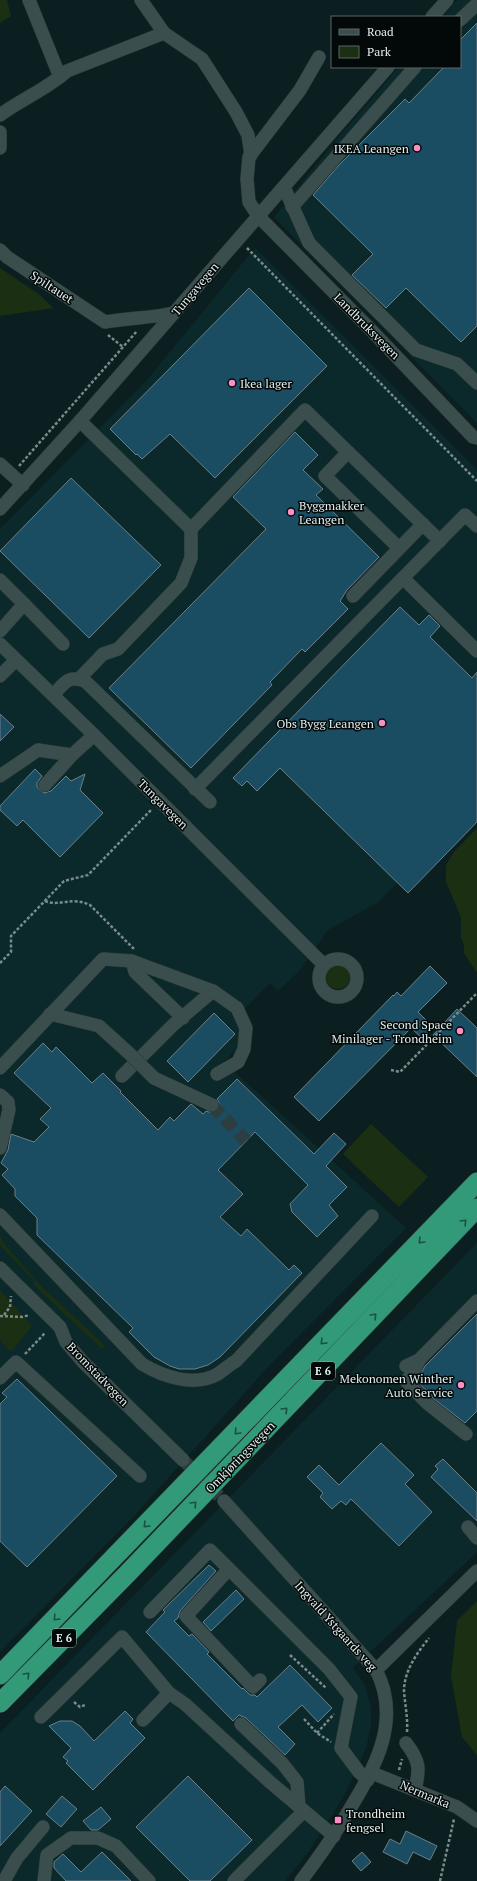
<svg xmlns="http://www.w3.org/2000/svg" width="477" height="1881" font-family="'PT Serif',serif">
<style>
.built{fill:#0b292a}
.green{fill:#1b2f13}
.building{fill:#1a4d62;stroke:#6d7f87}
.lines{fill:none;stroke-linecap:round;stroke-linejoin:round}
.minor-tunnel{stroke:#2c3e3f;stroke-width:13;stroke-dasharray:13 6;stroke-linecap:butt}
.minor-casing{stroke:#2d3737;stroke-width:14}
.highway-casing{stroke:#2d3737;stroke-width:20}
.path{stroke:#7b8b8b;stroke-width:2.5;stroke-dasharray:3 2;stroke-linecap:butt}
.minor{stroke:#3a4e4e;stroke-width:13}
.highway{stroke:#329a78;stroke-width:19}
.minor-bridge-casing{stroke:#2d3737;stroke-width:14;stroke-linecap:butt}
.minor-bridge{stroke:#3a4e4e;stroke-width:13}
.oneway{stroke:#1a5140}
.poi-dot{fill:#fb8fc5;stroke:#030808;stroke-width:1.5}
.labels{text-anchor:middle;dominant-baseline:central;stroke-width:3;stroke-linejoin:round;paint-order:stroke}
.shield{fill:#030808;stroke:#9fa9a9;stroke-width:1}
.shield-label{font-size:11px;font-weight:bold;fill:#e2eeee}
.poi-label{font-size:12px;fill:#e2eeee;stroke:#030808;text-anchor:end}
.street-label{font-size:12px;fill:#e2eeee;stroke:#030808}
</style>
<rect width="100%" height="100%" fill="#0c1f20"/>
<g class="built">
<path d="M457 0H477V423L274 217 339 137 399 67H460V17H443Z"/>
<path d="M255 248 477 470V804L377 903 328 930 299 971 278 991 270 983 244 1009 252 1032 224 1062 406 1228 266 1369 136 1514 0 1652V529L147 380Z"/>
<path d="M477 1243V1552L353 1668 365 1685 371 1708V1726L366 1748 344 1796 306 1855 285 1881H0V1733Z"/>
</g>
<g class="green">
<path d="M0 0H7L11 16 0 23Z"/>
<path d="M0 268 40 295 53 308 0 316Z"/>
<path d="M477 828V973L464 953V944L461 938V917L446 882V865L454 852Z"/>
<circle cx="338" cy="977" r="12"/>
<path d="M371 1124 428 1177 399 1207 343 1154Z"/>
<path d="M0 1234 2 1241 37 1282 105 1346 102 1349 33 1284 35 1282 0 1245Z"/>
<path d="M0 1290 32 1326 11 1352 0 1340Z"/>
<path d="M477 1601V1755L462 1737 451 1676 457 1621Z"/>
</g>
<g class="building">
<path d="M477 23V326L461 342 406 288 386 308 352 275 373 254 313 195 339 165 405 99 409 103 444 67H460V40Z"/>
<path d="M249 288 327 366 215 478 170 434 142 459 137 454 136 455 110 429Z"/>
<path d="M295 432 318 455 303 470 323 489 316 495 379 557 347 590 340 601 348 609 305 652 302 649 270 682 272 685 191 768 109 688 266 529 233 497Z"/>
<path d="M71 478 161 565 89 638 0 551Z"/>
<path d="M400 607 419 625 429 615 440 626 430 637 472 678 477 672V822L408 893 280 768 257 791 247 781 242 786 233 778Z"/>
<path d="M0 714 14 727 0 741Z"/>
<path d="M35 769 42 776 37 783V787L44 793 51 791 66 776 71 781 85 774 80 790 103 813 60 857 23 820 17 826 0 810V806Z"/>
<path d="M430 966 447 983 418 1012 433 1027 422 1038 411 1028 319 1121 294 1097 393 995 394 996 397 992 401 996Z"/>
<path d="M457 1009 477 1028V1077L433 1035Z"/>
<path d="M214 1013 235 1034 188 1082 167 1061Z"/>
<path d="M43 1043 52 1052 56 1047 92 1083 103 1073 121 1091 120 1092 158 1130 170 1117 174 1121 191 1104 203 1114 206 1111 212 1113 216 1112 220 1105 217 1099 237 1079 314 1154 334 1133 346 1144 326 1166 347 1187 329 1205 338 1216 317 1237 292 1212 290 1204 308 1185 255 1132 218 1170 243 1194 220 1217 241 1236 247 1229 289 1270 294 1265 302 1273 220 1357 208 1365 195 1369H179L170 1366 154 1357 129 1332 133 1328 37 1235V1218L15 1196V1189L2 1175 8 1169 1 1163 8 1150 11 1134 34 1142 49 1127 40 1119 51 1108 14 1073Z"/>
<path d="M477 1314V1411L465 1423 434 1399 417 1381 425 1366Z"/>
<path d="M17 1379 117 1476 27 1567 0 1541V1404L7 1397 2 1393Z"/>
<path d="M381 1443 414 1475 405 1484 432 1512 399 1546 351 1499 346 1505 341 1501 332 1509 320 1497 323 1493 307 1477 319 1465 339 1485Z"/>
<path d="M443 1459 477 1493V1521L431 1477 438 1469 435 1466Z"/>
<path d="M209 1565 216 1571 180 1611 178 1618 174 1621 189 1636 192 1634 209 1652 207 1654 242 1689 243 1688 250 1695H255L257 1697 290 1665 332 1708 318 1722 302 1705 278 1727 295 1744 285 1755 246 1718 239 1715 233 1721 146 1632 165 1612 163 1610Z"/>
<path d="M236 1590 244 1599 211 1631 203 1622Z"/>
<path d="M125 1711 133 1719 130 1723 145 1738 93 1790 66 1763 68 1761 63 1757 71 1748 49 1726 60 1721H72L80 1726 94 1741Z"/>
<path d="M188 1776 252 1840 210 1881H190L136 1827Z"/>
<path d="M5 1786 32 1811 0 1846V1792Z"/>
<path d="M62 1796 77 1809 61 1827 46 1814Z"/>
<path d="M101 1807 111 1819 98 1830H91L83 1821Z"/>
<path d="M406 1831 437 1846 430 1860 413 1852 407 1864 383 1852 390 1839 400 1844Z"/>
<path d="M102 1852 131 1881H66L54 1868V1862L63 1854 81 1872Z"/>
<path d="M362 1852 371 1862 361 1871 352 1861Z"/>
</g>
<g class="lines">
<g class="minor-tunnel">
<path d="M212 1105 246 1141"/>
<path d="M183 1460 224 1501"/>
</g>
<defs>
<g id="minor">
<path d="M29 0 60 77"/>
<path d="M141 0 164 33 202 59 236 112 248 135 251 155"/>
<path d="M432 17 447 0"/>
<path d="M460 20 477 4"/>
<path d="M319 57 300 90 249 157 247 179 249 202 259 217 270 228 372 331 473 437 477 438"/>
<path d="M0 115C22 99 47 89 67 71L164 33"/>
<path d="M0 132V148"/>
<path d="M284 187 309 243 416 350 457 364 477 383"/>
<path d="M292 207 415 67"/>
<path d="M0 250 7 257 105 322C128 318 151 318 174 313"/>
<path d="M0 464 23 485"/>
<path d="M0 509 80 421 388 67"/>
<path d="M191 529 305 410 348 452"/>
<path d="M399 548 325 476 348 452 440 541"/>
<path d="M403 578 477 651"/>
<path d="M0 580 24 604 0 631"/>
<path d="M353 596 423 524"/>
<path d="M24 604 63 644"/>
<path d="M0 644 94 735 324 965"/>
<path d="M0 676 16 660"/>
<path d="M79 679 103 654 118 649 181 583 191 558V529L80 421"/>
<path d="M53 695C65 683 67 675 85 681L210 802"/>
<path d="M0 776 38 750 72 755"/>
<path d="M45 785 72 755 94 735"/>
<path d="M195 789 465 515 477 526"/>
<circle cx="338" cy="978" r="19"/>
<path d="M132 961 135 972 183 1018"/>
<path d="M50 1014 99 1026 131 1055"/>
<path d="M0 1068 103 959 132 961 145 966 213 991 237 1008 246 1028 244 1049 238 1062 217 1074"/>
<path d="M122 1076 173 1025 213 991"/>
<path d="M154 1078 212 1105"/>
<path d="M0 1095 8 1102 9 1110 0 1148"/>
<path d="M0 1215 142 1364C162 1376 192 1387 216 1375 223 1371 229 1365 236 1361L372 1216"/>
<path d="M0 1268 60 1327 66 1342 83 1362 183 1460"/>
<path d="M419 1360 414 1371 406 1381 427 1403 466 1434"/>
<path d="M406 1366 419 1360 477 1301"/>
<path d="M0 1378 16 1362 140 1476"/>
<path d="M224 1501 376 1670C401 1718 377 1765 351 1807 336 1833 319 1857 301 1881"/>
<path d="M468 1527 477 1538"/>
<path d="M229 1569 186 1616 253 1687 260 1680"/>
<path d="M150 1612 210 1550 329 1669 351 1697 341 1748 359 1772 368 1780"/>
<path d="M376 1670 477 1571"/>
<path d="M41 1717 122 1637 169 1693 185 1704 271 1783 334 1836"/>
<path d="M143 1720 169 1693"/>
<path d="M241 1724 282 1763 297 1782 299 1806"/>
<path d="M406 1743C420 1761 420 1769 415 1790"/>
<path d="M372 1773 457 1807 477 1821"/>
<path d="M4 1881 17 1858 43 1827"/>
<path d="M44 1881 47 1855 71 1838H98L116 1846 149 1881"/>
<path d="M234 1881 304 1811"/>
</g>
<g id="highway">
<path d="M0 1675 477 1182"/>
<path d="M0 1703 128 1573 477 1208"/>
</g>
</defs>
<use href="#minor" class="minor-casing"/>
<use href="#highway" class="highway-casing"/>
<g class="path">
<path d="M247 248 477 481"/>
<path d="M108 335 123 347"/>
<path d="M19 466 137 331"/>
<path d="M45 901C60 907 71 896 90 905L134 949"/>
<path d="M0 963 11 952V936L64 881 88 875 151 810"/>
<path d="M391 1070 400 1072 477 993"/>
<path d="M4 1315 10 1307 11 1296"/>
<path d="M0 1316 23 1317 29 1315"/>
<path d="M25 1354 45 1333"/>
<path d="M290 1655 326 1688"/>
<path d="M74 1702 80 1707 85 1705"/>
<path d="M304 1719 317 1733 331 1742"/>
<path d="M407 1732C408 1718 405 1705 404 1691 404 1671 417 1653 429 1638"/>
<path d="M317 1733 334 1714"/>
<path d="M399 1770 402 1759"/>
<path d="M440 1881 454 1819"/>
</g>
<use href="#minor" class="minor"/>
<use href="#highway" class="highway"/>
<defs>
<path id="minor-bridge" d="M131 1055 154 1078"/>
</defs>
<use href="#minor-bridge" class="minor-bridge-casing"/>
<use href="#minor-bridge" class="minor-bridge"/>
</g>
<defs><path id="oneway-chevron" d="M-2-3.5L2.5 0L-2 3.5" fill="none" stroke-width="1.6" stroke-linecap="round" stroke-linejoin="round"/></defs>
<g class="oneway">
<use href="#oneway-chevron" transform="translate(464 1222) rotate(-46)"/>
<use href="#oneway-chevron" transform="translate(421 1241) rotate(134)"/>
<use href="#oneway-chevron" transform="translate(374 1316) rotate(-46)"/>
<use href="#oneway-chevron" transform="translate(323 1342) rotate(134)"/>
<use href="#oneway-chevron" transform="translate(285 1410) rotate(-46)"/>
<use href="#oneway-chevron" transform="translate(237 1432) rotate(134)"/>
<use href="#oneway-chevron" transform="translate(194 1504) rotate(-46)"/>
<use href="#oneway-chevron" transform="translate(146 1525) rotate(134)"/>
<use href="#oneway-chevron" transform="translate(56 1618) rotate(134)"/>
<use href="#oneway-chevron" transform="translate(27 1675) rotate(-45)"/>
</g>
<g class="poi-dot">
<circle cx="417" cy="148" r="4"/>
<circle cx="232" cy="383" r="4"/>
<circle cx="291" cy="512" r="4"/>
<circle cx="382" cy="723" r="4"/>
<circle cx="460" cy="1031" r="4"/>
<circle cx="461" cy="1385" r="4"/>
<rect x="334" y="1816" width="8" height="8" rx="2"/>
</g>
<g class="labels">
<g class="shield">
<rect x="311" y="1362" width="24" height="18" rx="3"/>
<rect x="52" y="1629" width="24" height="18" rx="3"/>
</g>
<g class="shield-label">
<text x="323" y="1371">E 6</text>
<text x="64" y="1638">E 6</text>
</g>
<g class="poi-label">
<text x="409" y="148">IKEA Leangen</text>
<text x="240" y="383" text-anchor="start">Ikea lager</text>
<text x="299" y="505" text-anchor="start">Byggmakker<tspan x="299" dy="14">Leangen</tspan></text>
<text x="374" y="723">Obs Bygg Leangen</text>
<text x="452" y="1024">Second Space<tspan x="452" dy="14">Minilager - Trondheim</tspan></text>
<text x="453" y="1378">Mekonomen Winther<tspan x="453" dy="14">Auto Service</tspan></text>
<text x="346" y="1813" text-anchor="start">Trondheim<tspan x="346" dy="14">fengsel</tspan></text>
</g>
<g class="street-label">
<text transform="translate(52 287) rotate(33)">Spiltauet</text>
<text transform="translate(195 289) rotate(-50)">Tungavegen</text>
<text transform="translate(367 326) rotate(45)">Landbruksvegen</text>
<text transform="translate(163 804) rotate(45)">Tungavegen</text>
<text transform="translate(98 1374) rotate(46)">Bromstadvegen</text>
<text transform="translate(240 1457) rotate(-46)">Omkjøringsvegen</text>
<text transform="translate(336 1626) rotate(48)">Ingvald Ystgaards veg</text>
<text transform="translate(425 1794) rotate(23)">Nermarka</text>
</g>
</g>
<rect x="331" y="16" width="130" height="52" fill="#030808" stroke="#5c6464"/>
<rect x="339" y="29" width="20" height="6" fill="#3a4e4e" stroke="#5c6464"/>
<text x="367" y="36" font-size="12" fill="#e2eeee">Road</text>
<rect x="339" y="46" width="20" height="12" fill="#1b2f13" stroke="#5c6464"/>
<text x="367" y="56" font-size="12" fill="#e2eeee">Park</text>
</svg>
